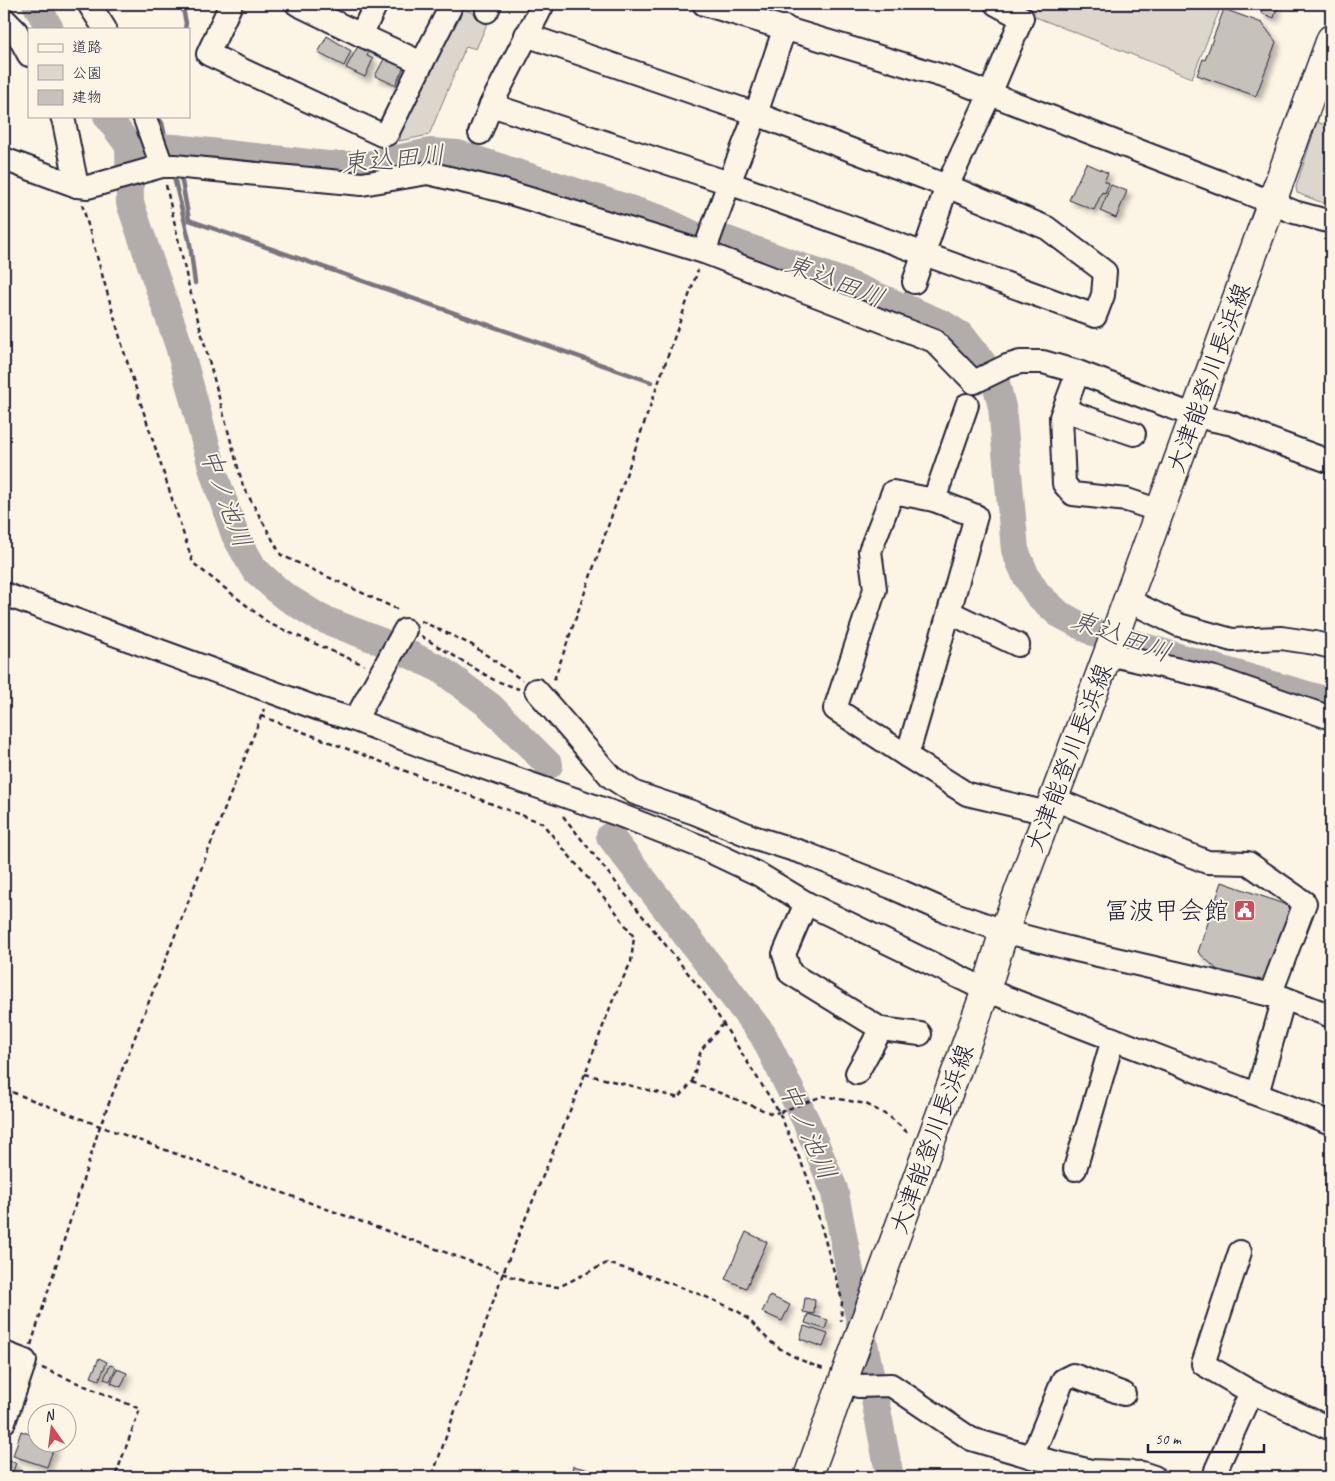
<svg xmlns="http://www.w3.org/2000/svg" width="1335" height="1481" font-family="Caveat,'Klee One',sans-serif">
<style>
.green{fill:#dcd6cc;stroke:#7f7c84}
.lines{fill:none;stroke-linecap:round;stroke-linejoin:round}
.stream{stroke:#78757e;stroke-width:4.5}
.river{stroke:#b2adab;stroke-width:28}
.building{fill:#c6c1bb;stroke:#22223b;filter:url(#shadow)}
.minor-casing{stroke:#22223b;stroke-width:26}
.major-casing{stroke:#22223b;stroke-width:31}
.path{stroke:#22223b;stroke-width:2.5;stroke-dasharray:5 4;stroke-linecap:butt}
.minor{stroke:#fcf5e5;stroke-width:22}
.major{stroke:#fcf5e5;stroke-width:28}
.labels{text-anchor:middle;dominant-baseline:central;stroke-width:4;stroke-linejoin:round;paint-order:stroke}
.street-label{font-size:25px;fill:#22223b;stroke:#fcf5e5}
.poi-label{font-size:25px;fill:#22223b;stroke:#fcf5e5;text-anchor:end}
.water-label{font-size:26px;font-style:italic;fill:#545362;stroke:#fcf5e5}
</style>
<defs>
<filter id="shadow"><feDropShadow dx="4.5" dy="4.5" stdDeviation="2.5" flood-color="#0004"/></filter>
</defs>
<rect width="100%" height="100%" fill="#fcf5e5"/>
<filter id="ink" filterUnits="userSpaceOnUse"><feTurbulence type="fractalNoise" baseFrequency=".02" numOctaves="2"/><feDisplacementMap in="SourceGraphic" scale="10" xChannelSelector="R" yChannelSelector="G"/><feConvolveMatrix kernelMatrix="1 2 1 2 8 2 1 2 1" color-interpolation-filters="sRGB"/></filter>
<g filter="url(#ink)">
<g class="green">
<path d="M1002 4H1222L1192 78Z"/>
<path d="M462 8 478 15 490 17 476 49 466 46 429 135 399 141 401 136 397 134 451 20 456 22Z"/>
<path d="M1317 122 1331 127V206L1297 193 1296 187Z"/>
</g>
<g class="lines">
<g class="stream">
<path d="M182 4 186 23 185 29"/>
<path d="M157 116 162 123 169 154"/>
<path d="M175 148 176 156"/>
<path d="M181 176 189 220 651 382"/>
<path d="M174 177 190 244 195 283"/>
</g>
<g class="river">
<path d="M36 4 50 29"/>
<path d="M107 116 129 146 130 203 179 346 214 474 235 535 254 569 283 595 320 618 390 645 440 669 490 706 549 765"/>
<path d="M129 146 175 148 327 165H368L430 152 458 154 658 218 698 237 727 240 843 282 943 324 962 336 982 362 996 383 1002 407 1015 550 1026 576 1038 595 1059 614 1093 632 1331 702"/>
<path d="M610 836 763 1035 806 1121 834 1189 890 1477"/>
</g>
</g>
<g class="building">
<path d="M1264 4 1277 8 1274 18 1261 13Z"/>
<path d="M1224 9 1262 23 1276 42 1256 96 1197 75 1203 59 1205 60Z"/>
<path d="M327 36 351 51 344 66 318 53Z"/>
<path d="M358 46 369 52 367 56 373 59 365 77 346 68Z"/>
<path d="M385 57 404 67 395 85 375 76Z"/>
<path d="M1086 163 1108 173 1104 181 1109 183 1105 193 1102 192 1094 210 1069 200Z"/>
<path d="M1111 185 1127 191 1116 218 1100 211Z"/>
<path d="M1222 882 1295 908 1268 986 1225 977 1198 952Z"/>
<path d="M746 1232 767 1242 746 1288 725 1279Z"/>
<path d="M770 1296 790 1305 782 1321 762 1312Z"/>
<path d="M805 1298 815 1300 814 1314 803 1312Z"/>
<path d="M808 1314 828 1320 825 1329 805 1323Z"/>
<path d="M804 1326 828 1334 823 1347 800 1339Z"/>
<path d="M99 1358 107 1362 99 1380 91 1377Z"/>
<path d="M110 1365 116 1367 110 1381 104 1379Z"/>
<path d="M117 1369 127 1373 121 1387 111 1383Z"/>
<path d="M21 1431 38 1437V1444H55L47 1467 13 1456Z"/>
<path d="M4 1459 16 1463 11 1477H4Z"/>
<path d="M573 1466 618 1477H570Z"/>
</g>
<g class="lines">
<defs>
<g id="minor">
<path d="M89 4 105 29"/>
<path d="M231 4 208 54 382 135 387 134 422 63"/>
<path d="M297 4 361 35"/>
<path d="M376 4 361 35 422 63 450 8"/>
<path d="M704 4 949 78 1248 193 1294 212 1331 222"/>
<path d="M487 11 490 4"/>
<path d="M4 19 16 31 29 55"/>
<path d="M491 105 729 183 1095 316 1103 295 1105 272 1047 228 947 186 756 114 526 35"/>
<path d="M62 116 64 122 77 186"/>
<path d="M144 116 162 166"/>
<path d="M480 133 491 105 543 4"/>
<path d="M4 159 77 186 88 187 162 166H174L362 184 428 173 500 190 704 252 934 341 974 382 1007 366 1020 362H1043L1078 372 1195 416 1233 424 1263 437 1331 462"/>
<path d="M704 252 729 183 756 114 785 27"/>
<path d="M914 282 947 186 990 94 1022 18 996 4"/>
<path d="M1078 372 1061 417 1064 484 1073 494 1127 500 1160 511"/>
<path d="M1064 410 1134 434"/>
<path d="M934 500 967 405"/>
<path d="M4 594 319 709 355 720 427 748 617 814 699 846 758 874 806 903 986 990 1331 1123"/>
<path d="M1127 600 1179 625 1232 640 1281 638 1315 643 1331 647"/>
<path d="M1018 645 949 612 907 756 967 794 1048 813"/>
<path d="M1108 654 1215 678 1331 718"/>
<path d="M536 690 611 777 635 793 695 813 753 837 804 853 891 887 943 910 1004 931 1068 948 1284 998 1331 1016"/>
<path d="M355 720 405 630"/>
<path d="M907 756 835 709 875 589 870 551 893 492 934 500 976 516 949 612"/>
<path d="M1054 799 1207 862 1248 863 1305 903 1270 995"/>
<path d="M806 903 784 954 790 973 881 1029 920 1034"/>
<path d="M857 1073 881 1029"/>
<path d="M1257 1094 1284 998"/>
<path d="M1075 1169 1113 1039"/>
<path d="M1240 1252 1203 1364 1251 1392 1331 1429"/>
<path d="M4 1353 25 1361 4 1422"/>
<path d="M845 1378 858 1386 891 1385 971 1439 1032 1457 1091 1471 1142 1473 1154 1477"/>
<path d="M1032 1457 1063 1380 1073 1375 1124 1394"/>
<path d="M1216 1470 1251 1392"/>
</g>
<path id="major" d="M808 1477 986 990 1004 931 1110 648 1331 39"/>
</defs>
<use href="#minor" class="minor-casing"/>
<use href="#major" class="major-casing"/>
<g class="path">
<path d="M166 185 188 283 243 486 281 555 401 611"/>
<path d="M82 204 125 355 193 563 270 624 364 665"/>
<path d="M421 621 472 645 522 680"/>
<path d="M421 636 494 680 519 689"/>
<path d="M554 680 698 270"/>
<path d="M261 716 542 823 616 912 634 937 631 962 614 997 585 1074 503 1273 432 1477"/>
<path d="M563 816 703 992 779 1112 807 1176 842 1300 841 1321"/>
<path d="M585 1074 679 1098 692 1082 701 1050 723 1024"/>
<path d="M692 1082 773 1114 779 1112"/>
<path d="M4 1089 100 1126 532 1284 559 1287 607 1263C650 1276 697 1291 737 1311 751 1319 759 1332 771 1342 787 1355 807 1363 826 1370"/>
<path d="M780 1112 823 1096 866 1104 890 1117 910 1135"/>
<path d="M31 1345 100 1126 264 709"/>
<path d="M42 1368 140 1409 115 1477"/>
</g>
<use href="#minor" class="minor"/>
<use href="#major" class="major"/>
</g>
</g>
<defs>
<symbol id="civic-square" viewBox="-11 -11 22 22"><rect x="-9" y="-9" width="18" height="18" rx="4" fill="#d1495b" stroke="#fcf5e5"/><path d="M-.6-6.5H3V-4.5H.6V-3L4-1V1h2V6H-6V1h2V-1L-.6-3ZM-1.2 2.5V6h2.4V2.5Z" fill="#fff"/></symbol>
</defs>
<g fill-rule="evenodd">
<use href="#civic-square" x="1232" y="898" width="25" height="25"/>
</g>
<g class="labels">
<g class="street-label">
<text transform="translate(1209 378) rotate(-70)">大津能登川長浜線</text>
<text transform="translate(1069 758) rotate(-69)">大津能登川長浜線</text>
<text transform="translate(932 1139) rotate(-70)">大津能登川長浜線</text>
</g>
<g class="poi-label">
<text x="1229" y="911">冨波甲会館</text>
</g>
<g class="water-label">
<text transform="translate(393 159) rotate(-5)">東込田川</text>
<text transform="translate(835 281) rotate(21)">東込田川</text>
<text transform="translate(226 498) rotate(70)">中ノ池川</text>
<text transform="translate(1121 636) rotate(20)">東込田川</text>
<text transform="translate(808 1131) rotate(66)">中ノ池川</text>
</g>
</g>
<rect width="1335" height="1481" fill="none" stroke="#fcf5e5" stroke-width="20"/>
<rect x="10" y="10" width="1315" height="1461" fill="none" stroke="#22223b" stroke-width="2" filter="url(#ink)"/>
<rect x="28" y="28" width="162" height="90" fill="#fcf5e5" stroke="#a5a1a1"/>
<rect x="38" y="44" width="25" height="8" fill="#fcf5e5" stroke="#a5a1a1"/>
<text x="72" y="52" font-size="15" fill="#22223b">道路</text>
<rect x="38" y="65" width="25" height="15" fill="#dcd6cc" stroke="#a5a1a1"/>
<text x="72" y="78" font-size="15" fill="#22223b">公園</text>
<rect x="38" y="90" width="25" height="15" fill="#c6c1bb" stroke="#a5a1a1"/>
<text x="72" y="102" font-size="15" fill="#22223b">建物</text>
<g transform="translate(52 1428) rotate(346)"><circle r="24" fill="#fcf5e5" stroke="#a5a1a1"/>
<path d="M0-4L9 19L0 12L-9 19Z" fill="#d1495b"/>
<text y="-8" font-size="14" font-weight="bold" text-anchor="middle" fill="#22223b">N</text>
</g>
<path d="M1148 1444v8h116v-8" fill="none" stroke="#22223b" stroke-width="2.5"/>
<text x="1155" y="1444" font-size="15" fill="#22223b" stroke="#fcf5e5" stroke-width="4" paint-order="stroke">50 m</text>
</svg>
